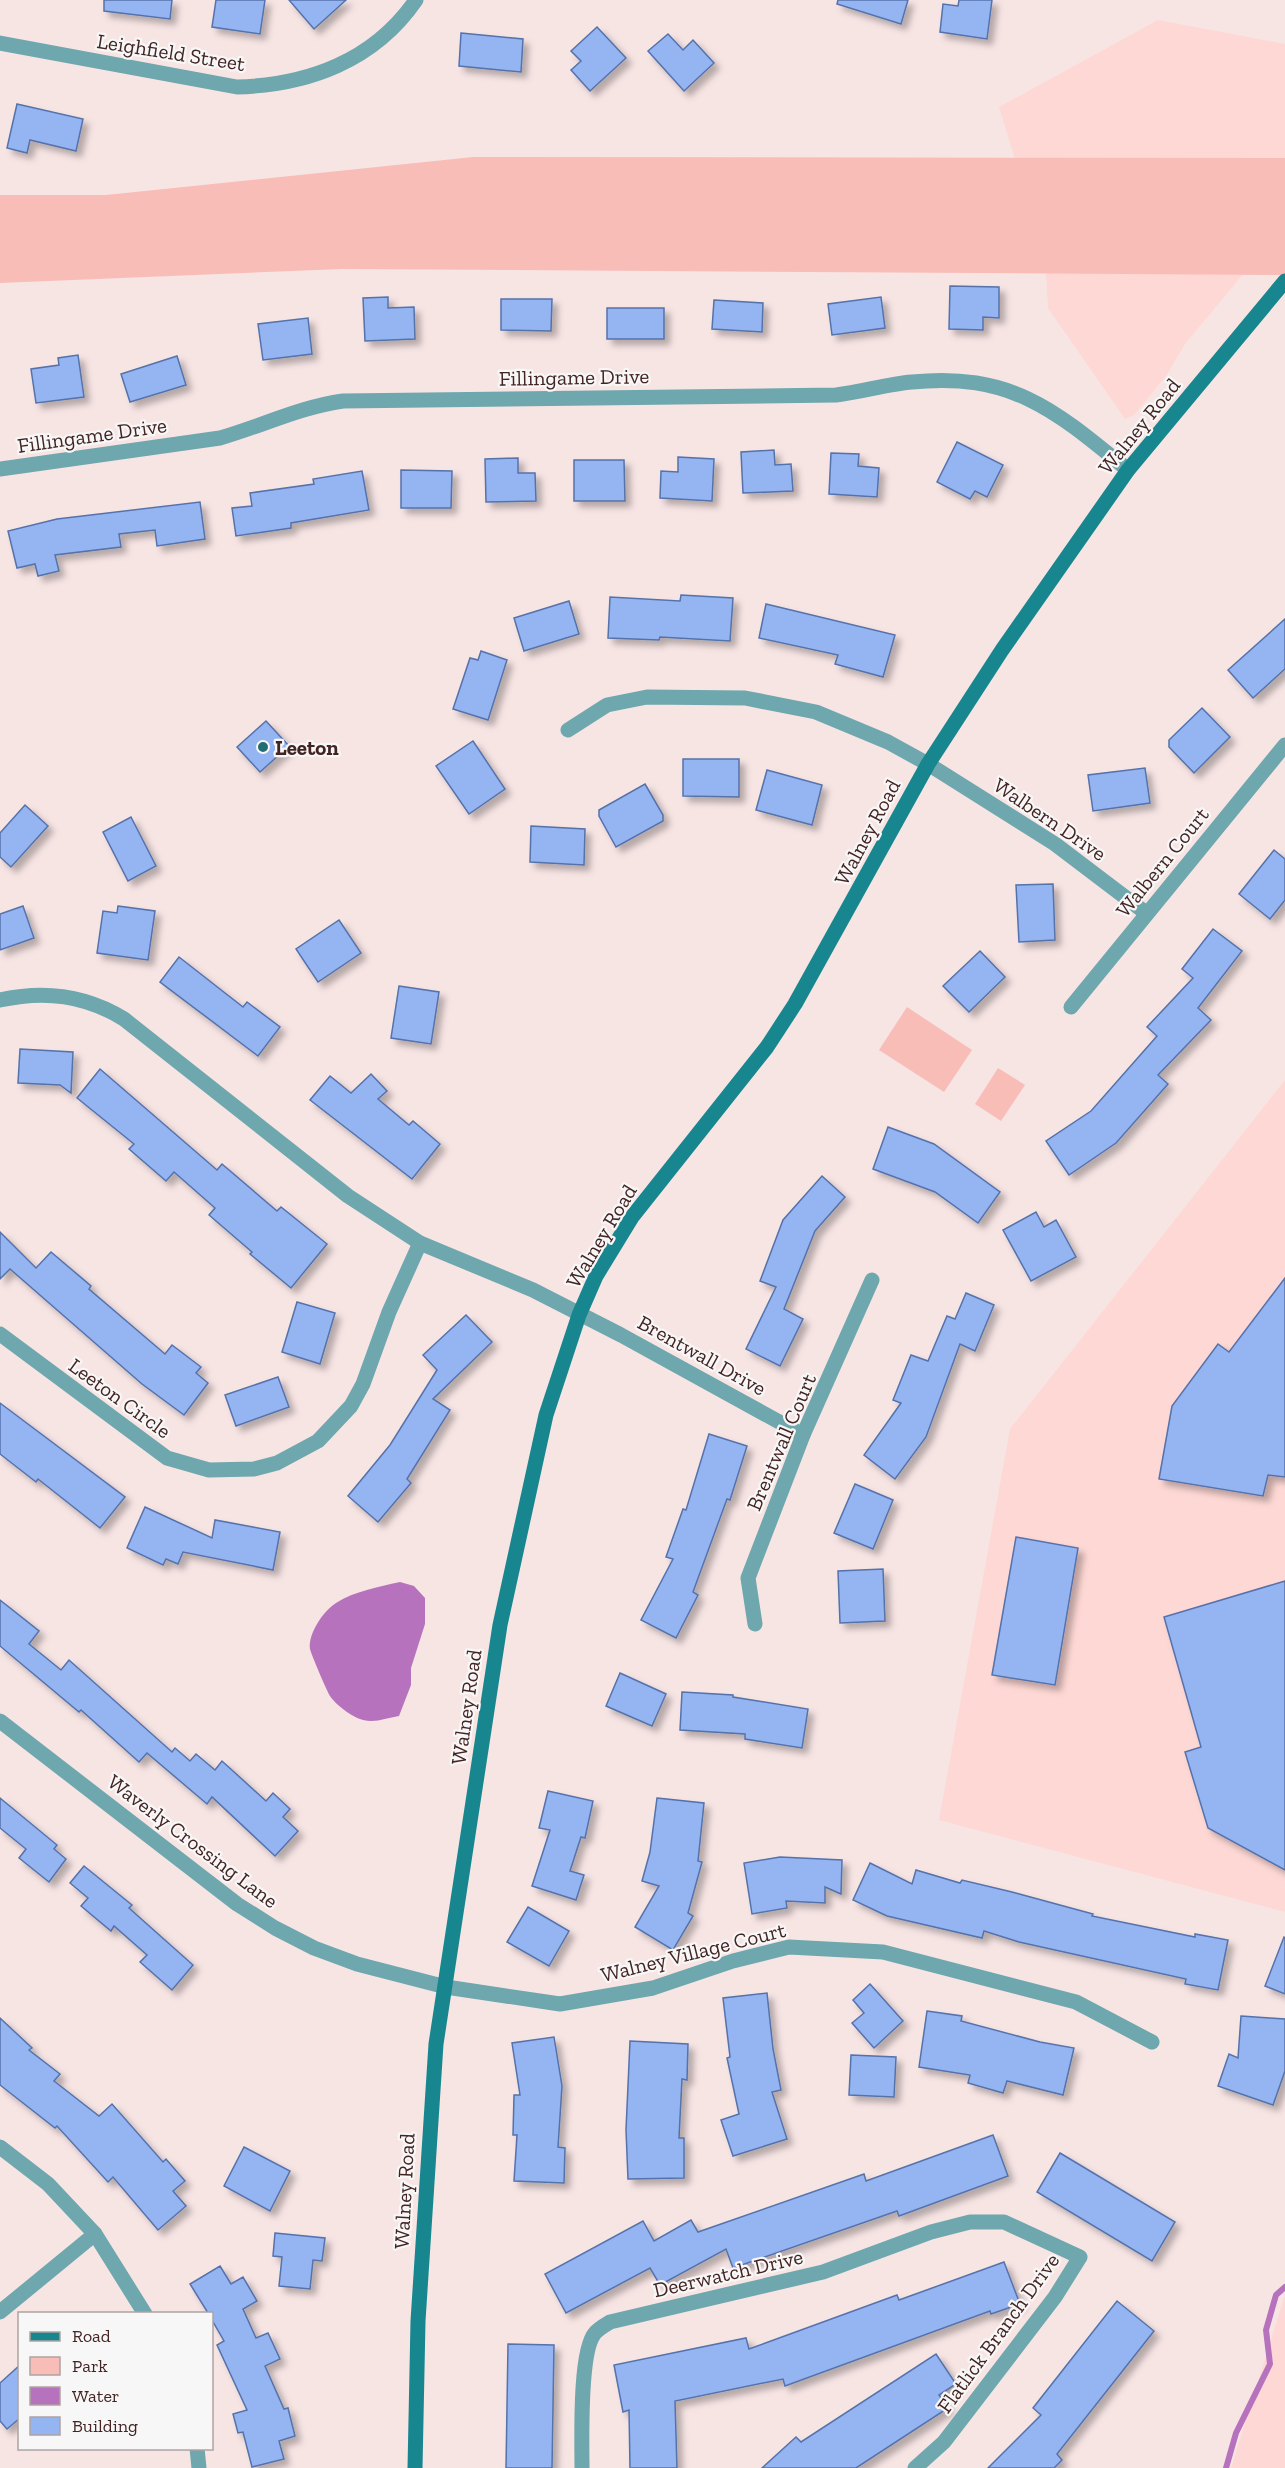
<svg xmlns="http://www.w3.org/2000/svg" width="1285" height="2468" font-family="'Zilla Slab',serif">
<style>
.built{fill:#fed8d5}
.green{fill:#f9bdb8}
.water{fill:#b772be}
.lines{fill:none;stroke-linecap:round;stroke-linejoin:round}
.stream{stroke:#b772be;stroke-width:6}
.building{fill:#94b4f2;stroke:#5572ab;stroke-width:1.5;filter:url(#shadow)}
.minor{stroke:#6ea7ad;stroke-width:15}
.secondary{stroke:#18868e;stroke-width:15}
.poi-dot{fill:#226d74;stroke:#f7f7f7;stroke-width:2}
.labels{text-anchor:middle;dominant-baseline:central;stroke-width:4.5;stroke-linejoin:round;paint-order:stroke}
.street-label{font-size:21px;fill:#442423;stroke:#f7f7f7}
.poi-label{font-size:21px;font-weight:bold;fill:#442423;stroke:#f7f7f7;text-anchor:start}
</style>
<defs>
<filter id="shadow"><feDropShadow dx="5.5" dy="5.5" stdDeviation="3" flood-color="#0004"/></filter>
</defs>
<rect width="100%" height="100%" fill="#f7e5e4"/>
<g class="built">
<path d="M1158 20 1285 44V224L1185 344 1166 376 1134 415 1125 419 1048 308 1045 257 999 107Z"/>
<path d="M1285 1080V1912L939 1820 1010 1429Z"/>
<path d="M1285 2295V2468H1231Z"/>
</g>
<g class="green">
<path d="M473 157 1285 158V275L342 269 0 283V195H106Z"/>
<path d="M907 1007 972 1050 944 1092 879 1050Z"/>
<path d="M998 1068 1025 1085 1001 1121 975 1104Z"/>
</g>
<path class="water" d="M400 1582 414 1586 425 1598V1624L411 1668V1685L399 1716C386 1718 376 1723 363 1720 352 1717 336 1705 330 1696 327 1691 311 1654 310 1649 308 1634 323 1611 336 1603 355 1591 378 1587 400 1582Z"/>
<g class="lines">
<path class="stream" d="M1226 2468 1236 2433 1270 2364 1266 2330 1276 2295 1285 2287"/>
</g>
<g class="building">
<path d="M104 0H172L170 19 104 11Z"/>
<path d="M216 0H265L260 34 212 27Z"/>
<path d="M289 0H346L314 29Z"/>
<path d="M838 0H908L901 24 837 4Z"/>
<path d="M959 0H992L987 39 940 32 943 4 958 6Z"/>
<path d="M597 27 626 58 590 91 571 70 581 61 571 51Z"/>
<path d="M461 33 523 39 521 72 459 66Z"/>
<path d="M668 34 683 50 693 40 714 63 684 91 648 51Z"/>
<path d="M17 104 83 119 76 151 30 140 27 153 7 148Z"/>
<path d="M950 286 999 287V318L983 317V330L949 329Z"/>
<path d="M388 297V308L414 307 415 339 365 341 363 298Z"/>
<path d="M881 297 885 328 832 335 828 304Z"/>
<path d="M501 299H552L551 331 501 330Z"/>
<path d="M714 300 763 303 762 332 712 329Z"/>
<rect x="607" y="308" width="57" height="31"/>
<path d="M308 318 312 354 263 360 258 324Z"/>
<path d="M78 355 84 397 36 403 31 369 59 365 58 358Z"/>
<path d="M177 356 186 385 130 402 121 374Z"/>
<path d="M957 442 1003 465 987 497 975 491 970 499 937 482Z"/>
<path d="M774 450 775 465 791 464 793 491 743 493 741 452Z"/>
<path d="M831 453 859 454 858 466 879 468 877 497 829 494Z"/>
<path d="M678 457 714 459 712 501 660 498 661 471 678 472Z"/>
<path d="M518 458V473H535L536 501 486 502 485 459Z"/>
<path d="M574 460H624L625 501H574Z"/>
<path d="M401 470 452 471 451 508H401Z"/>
<path d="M362 471 369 510 291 523V528L236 536 232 508 252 506 250 493 314 484 313 479Z"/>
<path d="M200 502 205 539 157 546 155 530 119 534 121 547 55 555 59 571 38 576 35 564 17 568 8 531 57 519Z"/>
<path d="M681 595 733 598 730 641 660 637 659 640 608 638 610 597 680 601Z"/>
<path d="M569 601 579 634 524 651 514 618Z"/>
<path d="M766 604 895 635 883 677 835 664 838 655 759 638Z"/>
<path d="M1285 619V669L1253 698 1228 670Z"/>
<path d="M481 651 507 660 488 720 453 709 470 658 478 660Z"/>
<path d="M1202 708 1230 737 1194 773 1169 747V740Z"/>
<path d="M266 721 289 746 260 772 237 747Z"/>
<path d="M473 741 505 789 469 814 436 766Z"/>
<path d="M683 759H739V797L683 796Z"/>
<path d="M1145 768 1150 803 1093 811 1088 775Z"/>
<path d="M767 770 822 785 812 825 756 810Z"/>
<path d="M645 784 663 815V821L616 847 599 816V810Z"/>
<path d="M25 805 48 826 11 867 0 857V833Z"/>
<path d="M131 817 156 866 128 881 103 832Z"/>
<path d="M531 826 585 829 584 865 530 862Z"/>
<path d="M1274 850 1285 859V900L1270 919 1239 894Z"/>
<path d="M1053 884 1055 940 1019 942 1016 885Z"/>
<path d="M23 906 34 938 0 950V914Z"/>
<path d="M118 906 155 911 148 960 97 953 103 911 117 913Z"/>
<path d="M339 920 361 953 318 982 296 949Z"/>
<path d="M1213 929 1242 951 1198 1008 1211 1020 1158 1075 1168 1084 1116 1143 1069 1175 1046 1141 1091 1111 1157 1036 1147 1027 1193 978 1182 969Z"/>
<path d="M980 951 1005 977 969 1012 943 986Z"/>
<path d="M179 957 243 1007 247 1002 280 1027 258 1056 160 982Z"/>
<path d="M399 986 439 992 431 1044 391 1038Z"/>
<path d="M20 1049 73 1052 71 1093 60 1085 18 1083Z"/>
<path d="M100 1069 217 1170 222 1164 277 1211 281 1207 327 1244 291 1288 250 1254 252 1252 209 1215 215 1208 174 1172 166 1181 129 1149 134 1144 77 1098Z"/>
<path d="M371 1074 387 1091 378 1099 409 1125 413 1121 440 1144 412 1179 310 1100 330 1076 351 1093Z"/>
<path d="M888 1127 934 1144 1000 1192 978 1223 935 1192 873 1169Z"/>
<path d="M822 1176 845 1197 815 1231 784 1309 803 1319 780 1366 746 1349 776 1287 760 1281 783 1220Z"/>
<path d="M1036 1212 1044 1227 1056 1220 1076 1257 1031 1281 1003 1230Z"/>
<path d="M0 1232 36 1268 51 1252 91 1286 89 1289 165 1354 172 1345 201 1367 196 1373 208 1383 184 1415 142 1384 10 1269 0 1279Z"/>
<path d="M1285 1278V1477L1268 1475 1263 1496 1159 1479 1172 1406 1218 1344 1229 1352Z"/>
<path d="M966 1293 994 1305 975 1351 960 1344 926 1437 895 1479 864 1455 901 1403 893 1400 911 1355 928 1361 947 1316 955 1319Z"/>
<path d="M297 1302 335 1313 320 1364 282 1352Z"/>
<path d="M466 1315 492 1342 433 1399 450 1410 407 1479 411 1483 378 1522 348 1496 390 1445 437 1370 423 1355Z"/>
<path d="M278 1377 289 1407 236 1426 225 1395Z"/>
<path d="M0 1403 125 1497 100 1528 38 1479 36 1482 0 1454Z"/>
<path d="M709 1434 747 1446 730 1500 727 1499 693 1592 698 1595 676 1638 641 1620 673 1559 666 1557 683 1509 686 1510Z"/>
<path d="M855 1484 893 1500 873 1549 834 1533Z"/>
<path d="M145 1507 212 1538 215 1520 280 1532 273 1570 183 1552 178 1564 166 1559 163 1565 127 1548Z"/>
<path d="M1016 1537 1078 1548 1055 1685 992 1675Z"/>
<path d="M883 1569 885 1621 840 1623 838 1571Z"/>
<path d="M1285 1581V1870L1208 1828 1185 1752 1201 1747 1164 1617Z"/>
<path d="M0 1600 39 1631 29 1644 61 1670 69 1660 172 1752 175 1748 190 1761 196 1754 215 1770 222 1761 266 1801 273 1793 290 1809 283 1817 298 1831 275 1856 212 1797 207 1804 147 1753 139 1762 81 1710 79 1712 0 1646Z"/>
<path d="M620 1673 666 1694 652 1726 606 1706Z"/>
<path d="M682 1692 733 1695V1697L808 1709 802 1748 745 1739V1734L680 1730Z"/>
<path d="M548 1791 593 1801 585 1838 581 1837 570 1871 584 1875 576 1900 532 1886 550 1830 539 1828Z"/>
<path d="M0 1798 57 1845 54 1849 66 1859 49 1882 19 1858 26 1849 0 1828Z"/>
<path d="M657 1798 704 1803 698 1861 702 1862 688 1913 693 1916 673 1950 635 1927 659 1886 642 1881 650 1852Z"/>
<path d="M780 1857 842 1860 841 1894 825 1887V1903L786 1901 787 1908 752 1914 744 1863Z"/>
<path d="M870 1863 912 1884 916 1870 960 1883 962 1880 1012 1892 1093 1914 1092 1916 1195 1937V1934L1228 1940 1218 1990 1185 1984 1186 1979 1019 1942 984 1931 982 1938 887 1916 853 1900Z"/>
<path d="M84 1866 132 1905 129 1908 193 1965 172 1990 140 1962 147 1955 114 1926 111 1931 81 1906 88 1898 70 1883Z"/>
<path d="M528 1907 569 1931 549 1966 507 1942Z"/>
<path d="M1284 1937 1285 1938V1994L1265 1986Z"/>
<path d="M870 1984 903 2021 874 2048 852 2023 864 2013 853 2000Z"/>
<path d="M767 1993 773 2049 781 2090 772 2092 787 2139 733 2156 721 2120 739 2114 727 2058 730 2057 723 1998Z"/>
<path d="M927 2011 962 2016 961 2021 1040 2042 1074 2048 1063 2095 1007 2081 1003 2093 968 2083 970 2075 919 2067Z"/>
<path d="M1241 2016 1285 2019V2071L1273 2105 1218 2086 1229 2054 1238 2058Z"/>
<path d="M0 2018 32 2048 29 2050 60 2074 54 2081 99 2116 112 2104 163 2162 166 2159 185 2181 173 2191 186 2206 158 2230 113 2177 108 2182 57 2126 55 2128 0 2085Z"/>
<path d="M554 2037 562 2086 558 2147 565 2148 564 2183 514 2181 517 2135H513L514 2095H520L512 2043Z"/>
<path d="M630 2041 688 2044 687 2080 682 2079 679 2138H684V2178L628 2179 626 2130Z"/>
<path d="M851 2055 896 2057 894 2097 849 2095Z"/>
<path d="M993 2135 1008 2176 899 2216 897 2211 733 2268 726 2249 660 2285 650 2268 566 2313 545 2274 643 2221 654 2241 691 2220 698 2232 864 2174 866 2181Z"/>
<path d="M244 2147 290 2171 270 2211 224 2186Z"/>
<path d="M1060 2153 1175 2222 1152 2261 1037 2192Z"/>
<path d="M275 2233 325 2238 322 2261 313 2260 310 2289 279 2286 282 2257 273 2256Z"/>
<path d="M1004 2262 1020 2304 991 2314 990 2311 785 2386 783 2379 675 2401 677 2468H630L629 2410 623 2412 614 2365 746 2338 749 2349 897 2295 899 2300Z"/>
<path d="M220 2266 231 2284 243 2277 257 2301 243 2309 256 2338 268 2333 280 2359 265 2366 284 2409 288 2408 295 2436 279 2441 284 2459 252 2467 243 2432 238 2433 233 2414 247 2410 217 2345 224 2341 212 2320V2313H208L190 2284Z"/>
<path d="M1117 2301 1154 2331 1057 2454 1062 2460 1054 2468H988L1041 2415 1033 2408Z"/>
<path d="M508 2344 554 2345 552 2468H506Z"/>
<path d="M936 2354 956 2384 939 2395 948 2408 856 2468H762L796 2437 801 2442Z"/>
<path d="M20 2365V2418L7 2429 0 2421V2383Z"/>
</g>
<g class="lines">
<g class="minor">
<path d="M0 43 237 87C308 85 374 61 416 0"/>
<path d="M0 469 220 438C262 426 300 407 343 401L836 395C862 392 887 384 912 382 1012 372 1056 411 1128 470"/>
<path d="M568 730 607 705 647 697 745 698 816 712 888 742 928 764 1055 844 1146 913"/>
<path d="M0 1000C45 990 85 995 124 1019L348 1196 420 1243 533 1290 621 1335 803 1435"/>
<path d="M1071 1007 1285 745"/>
<path d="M0 1334 167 1458 209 1470 254 1469 277 1463 318 1441 351 1406 363 1384 389 1312 420 1243"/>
<path d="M755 1624 748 1578 803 1435 872 1280"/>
<path d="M0 1721 237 1904 275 1928 314 1948 357 1964 446 1987 560 2004 653 1988 733 1961 789 1947 883 1952 1076 2002 1152 2042"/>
<path d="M0 2147 48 2184 95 2234 145 2314"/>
<path d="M0 2312 95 2234"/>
<path d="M197 2448 199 2468"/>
<path d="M582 2468C582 2442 579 2351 595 2333 598 2329 605 2325 610 2322L823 2272 931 2232 970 2222H1004L1080 2257 1055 2297 944 2442 915 2468"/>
</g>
<path class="secondary" d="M415 2468 418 2321 436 2044 500 1625 546 1415 579 1315 596 1276 632 1217 767 1047 795 1004 928 764 1002 650 1128 470 1285 281"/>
</g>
<circle class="poi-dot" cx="263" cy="747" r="6"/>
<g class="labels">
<g class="street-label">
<text transform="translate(171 52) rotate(9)">Leighfield Street</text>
<text transform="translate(574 377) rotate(-1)">Fillingame Drive</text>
<text transform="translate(1139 426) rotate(-51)">Walney Road</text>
<text transform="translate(92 435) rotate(-8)">Fillingame Drive</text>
<text transform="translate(1050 819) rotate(34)">Walbern Drive</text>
<text transform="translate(867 832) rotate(-62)">Walney Road</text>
<text transform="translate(1162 862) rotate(-51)">Walbern Court</text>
<text transform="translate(601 1236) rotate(-59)">Walney Road</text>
<text transform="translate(702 1355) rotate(29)">Brentwall Drive</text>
<text transform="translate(120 1398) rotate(36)">Leeton Circle</text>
<text transform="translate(781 1442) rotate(-67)">Brentwall Court</text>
<text transform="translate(466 1707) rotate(-82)">Walney Road</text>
<text transform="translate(193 1841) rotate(37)">Waverly Crossing Lane</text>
<text transform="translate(693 1952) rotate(-14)">Walney Village Court</text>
<text transform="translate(404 2191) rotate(-87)">Walney Road</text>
<text transform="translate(728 2273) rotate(-13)">Deerwatch Drive</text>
<text transform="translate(998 2333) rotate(-54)">Flatlick Branch Drive</text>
</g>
<g class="poi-label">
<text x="275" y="747">Leeton</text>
</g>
</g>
<rect x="18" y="2312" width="195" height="138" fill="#f7f7f7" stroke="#afa3a2" stroke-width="1.5"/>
<rect x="30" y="2332" width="30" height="9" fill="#18868e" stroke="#afa3a2" stroke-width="1.5"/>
<text x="72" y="2342" font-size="18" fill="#442423">Road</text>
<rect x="30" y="2357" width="30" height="18" fill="#f9bdb8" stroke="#afa3a2" stroke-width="1.5"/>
<text x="72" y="2372" font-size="18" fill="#442423">Park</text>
<rect x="30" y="2387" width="30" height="18" fill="#b772be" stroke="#afa3a2" stroke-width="1.5"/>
<text x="72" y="2402" font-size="18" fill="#442423">Water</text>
<rect x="30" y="2417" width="30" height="18" fill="#94b4f2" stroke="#afa3a2" stroke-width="1.5"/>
<text x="72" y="2432" font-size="18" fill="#442423">Building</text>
</svg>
